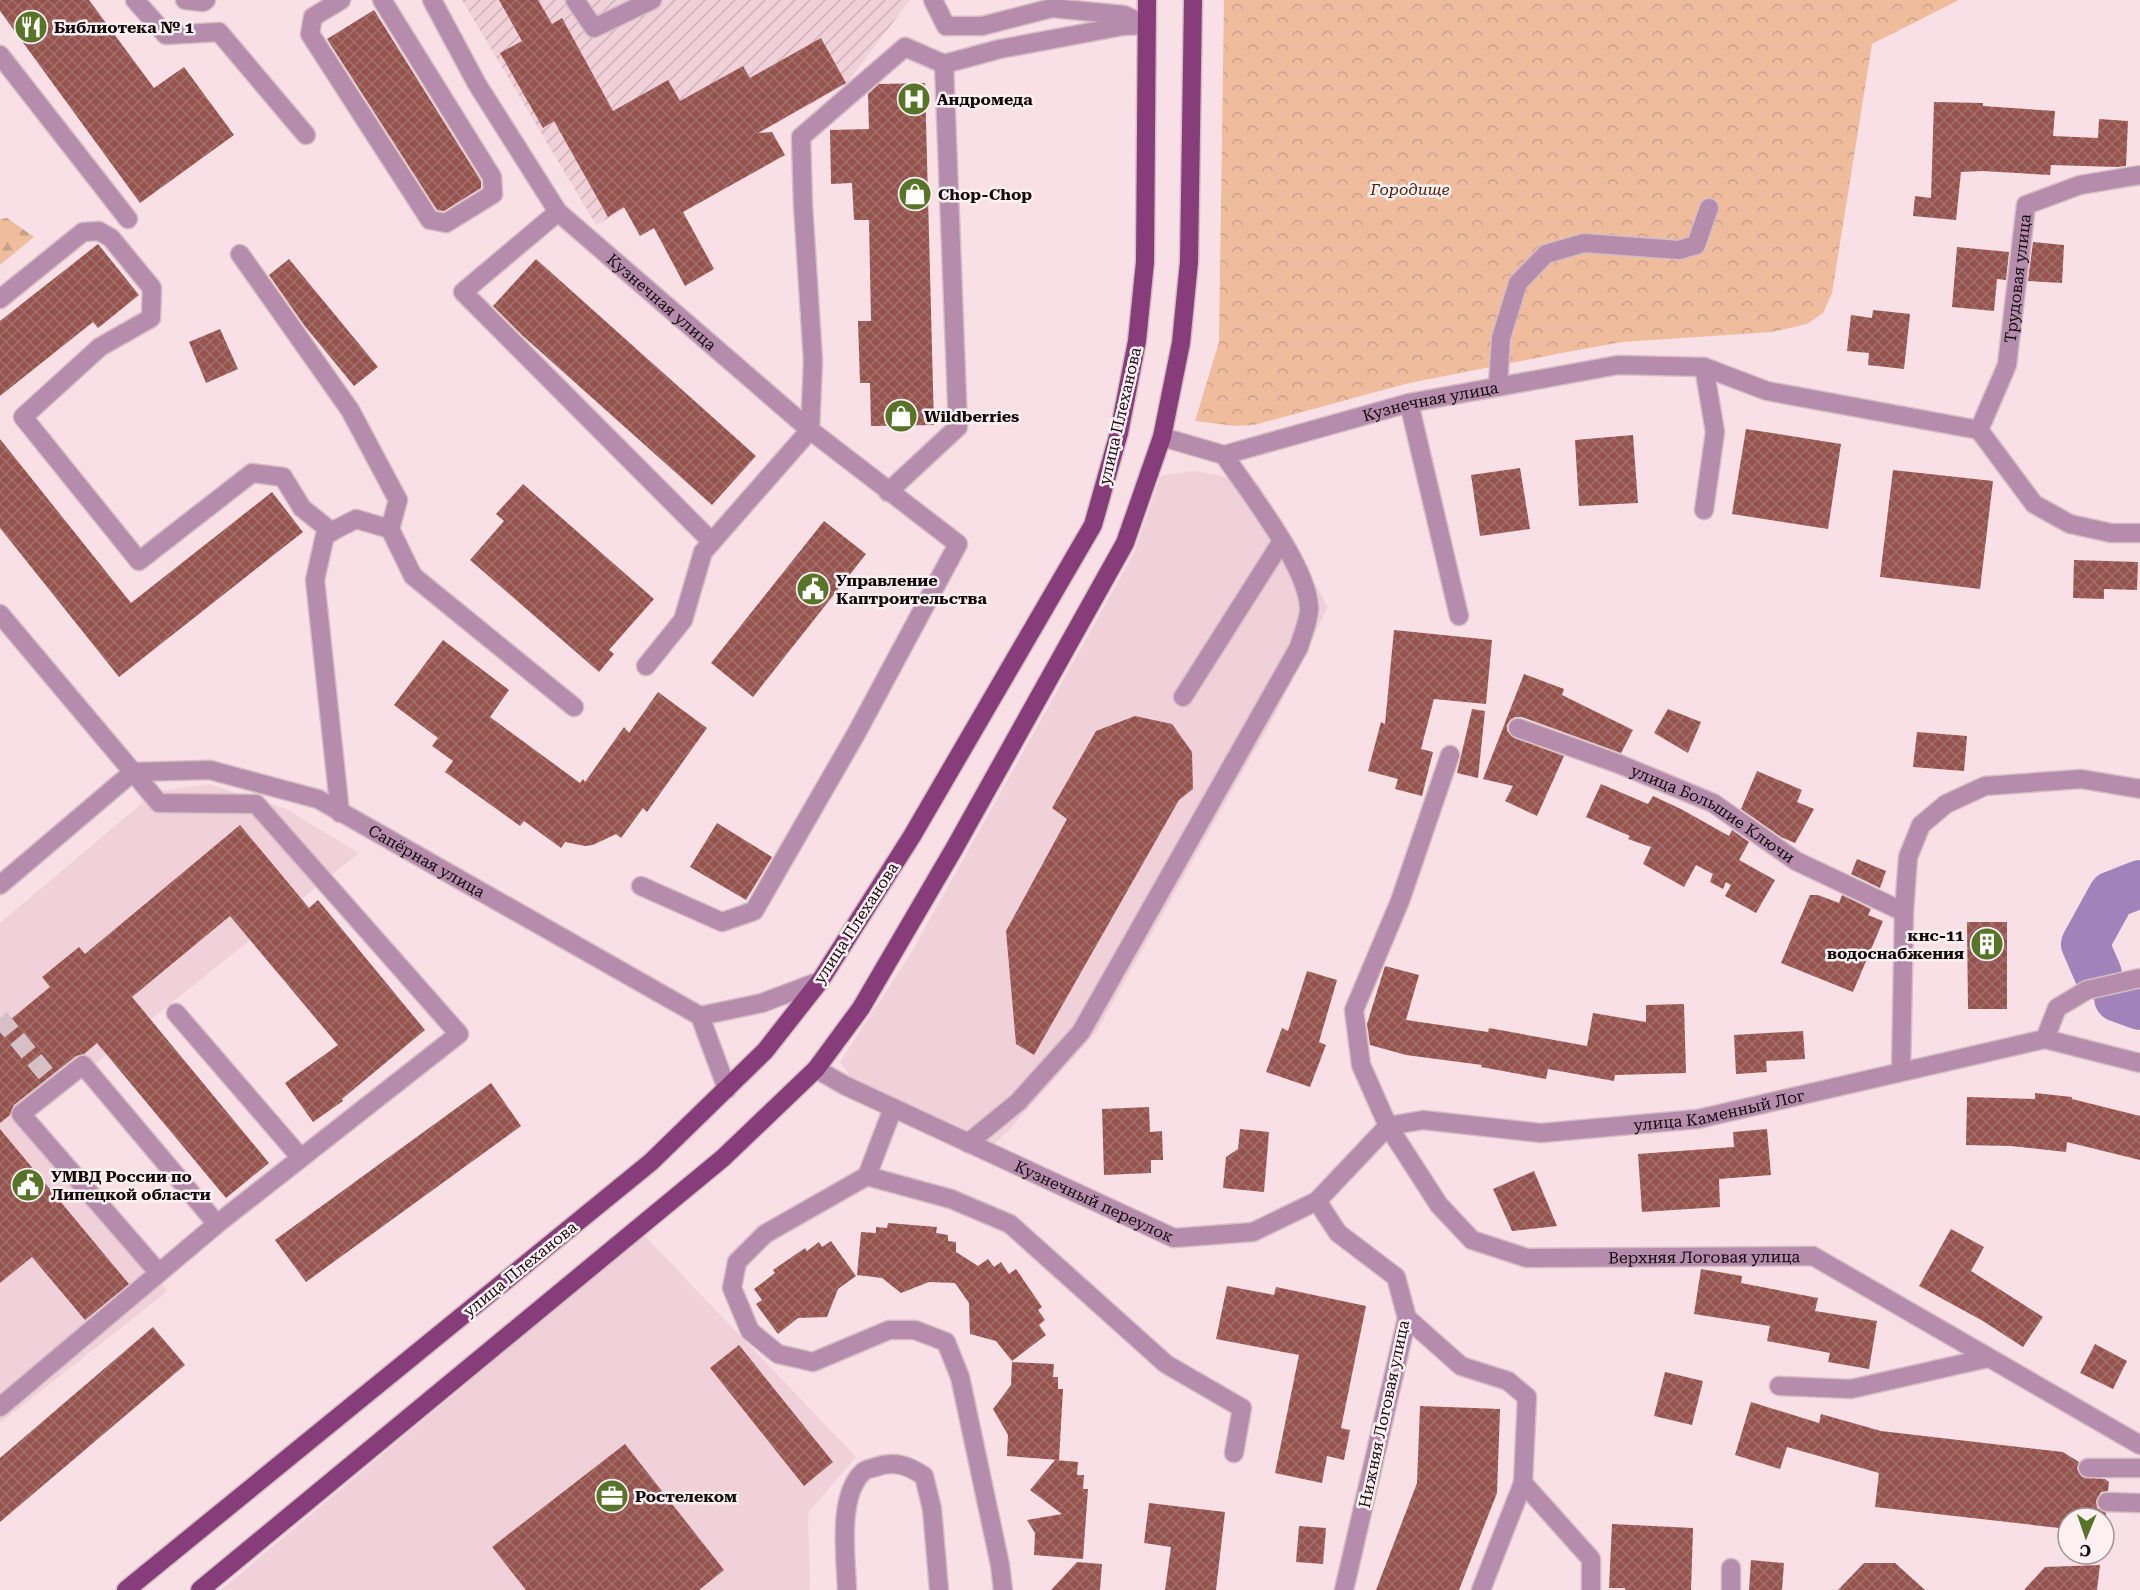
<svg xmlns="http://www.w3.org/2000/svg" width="2140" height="1590" font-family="'Roboto Serif',serif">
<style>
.built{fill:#f0d0d9}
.industrial{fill:url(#industrial-furrows)}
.forest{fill:url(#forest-firs)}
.park{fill:url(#park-crowns)}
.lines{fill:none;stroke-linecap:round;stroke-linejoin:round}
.river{stroke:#a182bb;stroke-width:48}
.building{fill:url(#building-cross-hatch)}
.minor-tunnel{stroke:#d6c0c5;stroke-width:18;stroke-dasharray:18 9;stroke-linecap:butt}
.minor-casing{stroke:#d4bec3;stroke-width:21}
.major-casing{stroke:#d4bec3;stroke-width:21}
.minor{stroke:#b68cac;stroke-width:18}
.major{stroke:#863d79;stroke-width:18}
.labels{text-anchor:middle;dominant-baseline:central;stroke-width:5;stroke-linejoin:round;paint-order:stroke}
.poi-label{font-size:16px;font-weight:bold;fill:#120a0c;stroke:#fff0f4;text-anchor:start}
.park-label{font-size:16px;font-style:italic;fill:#4b2306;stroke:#fff0f4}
.street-label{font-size:16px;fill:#120a0c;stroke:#fff0f4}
</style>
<defs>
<pattern id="industrial-furrows" width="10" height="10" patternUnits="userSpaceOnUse" patternTransform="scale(1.5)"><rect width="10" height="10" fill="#f0d0d9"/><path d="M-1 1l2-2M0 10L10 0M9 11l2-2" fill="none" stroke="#cdb1b9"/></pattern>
<pattern id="forest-firs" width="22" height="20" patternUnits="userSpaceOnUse" patternTransform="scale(1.5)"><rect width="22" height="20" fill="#efbc9e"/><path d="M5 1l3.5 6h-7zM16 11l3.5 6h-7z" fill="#cca087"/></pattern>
<pattern id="park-crowns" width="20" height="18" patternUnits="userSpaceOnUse" patternTransform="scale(1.5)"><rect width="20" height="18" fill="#efbc9e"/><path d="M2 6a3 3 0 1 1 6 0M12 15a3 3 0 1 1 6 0" fill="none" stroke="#cca087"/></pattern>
<pattern id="building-cross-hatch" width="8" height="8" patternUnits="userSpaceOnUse" patternTransform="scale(1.5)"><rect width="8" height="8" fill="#97544f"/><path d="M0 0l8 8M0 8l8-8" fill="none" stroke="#a1716e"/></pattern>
</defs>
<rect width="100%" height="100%" fill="#f9e0e6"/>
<g class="built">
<path d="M1195 471 1258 483 1328 607 1277 711 1097 1031 1008 1131 994 1144 857 1086 840 1062 911 953 1134 553 1161 475Z"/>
<path d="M209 784 286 809 359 853 21 1123 168 1291 0 1423V923L155 792Z"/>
<path d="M644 1235 856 1457 808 1513 810 1590H221Z"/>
</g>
<path class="industrial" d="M462 0H910L846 84 596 225Z"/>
<path class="forest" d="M7 218 34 237 0 265V219Z"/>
<path class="park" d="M1224 0H1959L1872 44 1832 293 1823 313 1807 324 1772 332 1622 342 1562 353 1409 383 1254 425 1234 426 1195 421 1219 342Z"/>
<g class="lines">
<g class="river">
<path d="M2098 974 2085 944 2112 895 2140 884"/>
<path d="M2118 998 2140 1006"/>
</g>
</g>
<g class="building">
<path d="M0 0H89L154 88 184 67 234 135 140 203 0 11Z"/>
<path d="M499 0H538L552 24 562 18 613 111 668 80 680 101 743 66 750 78 821 38 846 83 758 133 772 132 785 155 683 212 714 269 685 286 654 228 640 236 624 207 608 217 554 121 543 128 500 53 522 41Z"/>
<path d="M374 10 481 181V188L444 211 437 210 327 39Z"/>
<path d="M925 83 934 425 871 426 870 383H860L858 321H871L869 220H854L852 183 831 184 830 130 869 129 868 94 879 84Z"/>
<path d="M1934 102 1983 103V106L2055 111 2053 136 2098 138 2099 119 2128 121 2126 166 2117 167 2051 165 2050 175 1982 171 1961 172 1956 220 1913 216 1915 196 1931 198Z"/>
<path d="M2033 242 2064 245 2062 283 2028 281Z"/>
<path d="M98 244 139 295 98 328 93 322 0 396V321Z"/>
<path d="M1957 247 2009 252 2006 280 1997 279 1994 311 1952 307Z"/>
<path d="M289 259 378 367 354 386 304 325 269 275Z"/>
<path d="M536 259 756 456 712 505 523 336 493 306Z"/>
<path d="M1873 310 1910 314 1904 369 1868 365 1869 353 1847 351 1851 315 1872 318Z"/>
<path d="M220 329 238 369 206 383 189 342Z"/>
<path d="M1746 429 1841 444 1828 529 1732 514Z"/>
<path d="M1633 435 1638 503 1579 506 1575 440Z"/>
<path d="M0 439 131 603 272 492 303 532 119 677 0 528Z"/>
<path d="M1520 468 1530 529 1480 536 1471 475Z"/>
<path d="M1893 470 1993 481 1980 589 1880 577Z"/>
<path d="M523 484 654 599 609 650 614 654 599 672 470 560 504 521 496 514Z"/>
<path d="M824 521 866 554 753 697 711 663Z"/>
<path d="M2074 560 2138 562 2137 590 2104 589V599L2073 598Z"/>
<path d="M1394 630 1492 640 1486 704 1434 699 1421 749 1433 752 1422 796 1395 789 1398 779 1368 771 1381 722 1385 724Z"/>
<path d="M443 640 509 690 490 717 580 783 583 779 585 782 624 727 629 733 658 692 707 728 647 812 643 808 621 838 616 834 593 845 585 846 565 842 561 848 524 821 520 826 445 772 453 761 432 746 438 738 394 705Z"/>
<path d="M1524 674 1564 689 1562 695 1633 730 1621 753 1522 717H1515L1510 720 1507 725V731L1514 738 1564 756 1537 816 1505 801 1513 786 1483 779Z"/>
<path d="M1472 709 1485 711 1478 778 1457 773Z"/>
<path d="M1668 709 1701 722 1688 753 1654 733Z"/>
<path d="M1135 716 1172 724 1192 752 1193 789 1179 800 1034 1055 1016 1044 1006 931 1067 819 1052 808 1096 731Z"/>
<path d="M1917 732 1967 736 1964 771 1913 767Z"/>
<path d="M1757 771 1802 790 1797 802 1814 809 1795 843 1781 837 1741 809Z"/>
<path d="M1601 784 1648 804 1653 796 1681 809 1729 836 1732 830 1749 842 1739 860 1775 880 1756 913 1725 896 1731 885 1726 882 1723 889 1710 882 1713 874 1696 865 1684 887 1643 864 1651 847 1628 839 1630 836 1586 817Z"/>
<path d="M717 823 772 857 746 900 690 867Z"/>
<path d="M240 825 309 908 318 900 425 1030 342 1099 343 1101 313 1122 285 1083 338 1045 230 916 132 997 269 1163 226 1198 97 1043 84 1054 76 1056 14 1105 10 1115 0 1123V1028L50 987 42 977 79 947 85 954Z"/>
<path d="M1857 859 1886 871 1880 888 1851 874Z"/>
<path d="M1810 895H1818L1839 903 1842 895 1871 909 1868 915 1883 921 1853 992 1781 963Z"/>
<path d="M1967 922H2007V1009H1968Z"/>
<path d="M1385 966 1419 975 1406 1020 1488 1032 1489 1028 1587 1046 1593 1013 1646 1022V1005L1684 1004 1686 1073 1615 1075 1614 1081 1548 1069 1546 1079 1481 1067 1482 1065 1406 1055 1370 1045 1367 1024Z"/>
<path d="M1307 971 1337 980 1319 1042 1326 1045 1310 1087 1266 1072 1282 1028 1288 1031Z"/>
<path d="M1803 1031 1805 1059 1766 1061 1767 1072 1736 1074 1734 1035Z"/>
<path d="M491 1083 521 1126 306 1282 275 1240Z"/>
<path d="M2035 1093 2072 1097V1099L2140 1116V1160L2067 1142 2066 1152 2011 1146 1966 1145 1967 1097 2035 1099Z"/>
<path d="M1149 1107 1150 1132 1162 1131 1163 1160H1151V1173L1104 1175 1102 1109Z"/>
<path d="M0 1129 129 1284 85 1320 32 1257 0 1283Z"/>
<path d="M1240 1129 1269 1132 1264 1192 1223 1188 1226 1157 1238 1149Z"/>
<path d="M1767 1129 1771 1175 1719 1179 1720 1207 1642 1212 1638 1154 1734 1147 1733 1132Z"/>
<path d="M1534 1171 1557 1226 1512 1231 1493 1189Z"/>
<path d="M888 1223 937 1227 936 1233 948 1235V1241L956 1242V1252L978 1266 988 1259 994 1267 1001 1262 1009 1274 1016 1269 1042 1307 1038 1310 1045 1320 1039 1325 1046 1335 1012 1361 996 1341 970 1334 969 1303 955 1283 929 1282 901 1293 882 1278 857 1275 861 1232 876 1233V1227L887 1228Z"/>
<path d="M1951 1229 1984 1247 1971 1271 2043 1317 2023 1347 1983 1321 1919 1286Z"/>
<path d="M831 1241 856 1276 838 1289 827 1317 798 1318 778 1334 756 1304 762 1300 754 1289 775 1273 773 1270 805 1248 807 1251 819 1242 822 1247Z"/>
<path d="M1701 1269 1742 1276 1741 1283 1818 1298 1815 1311 1877 1321 1869 1369 1828 1362 1830 1353 1767 1341 1770 1326 1694 1314Z"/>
<path d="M1227 1286 1274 1295 1276 1287 1366 1306 1341 1428 1350 1430 1344 1460 1327 1456 1322 1483 1275 1473 1299 1355 1216 1339Z"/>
<path d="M153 1327 185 1365 0 1522V1458Z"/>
<path d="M2095 1344 2127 1361 2113 1389 2080 1373Z"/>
<path d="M739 1345 833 1462 804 1486 710 1368Z"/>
<path d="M1012 1362 1054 1364 1053 1377H1058V1389H1063L1059 1460 1007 1456 1008 1435 993 1409 1011 1385Z"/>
<path d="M1665 1372 1703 1381 1692 1425 1654 1416Z"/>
<path d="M1751 1402 1819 1423 1821 1414 1881 1431 2063 1452 2079 1462 2077 1469 2082 1477 2105 1479 2109 1482 2108 1491 2101 1492 2096 1501 2097 1508 2106 1513 2104 1529V1518H2068V1529L1875 1507 1879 1473 1787 1447 1780 1469 1735 1455Z"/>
<path d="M1420 1406 1500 1409 1497 1493 1459 1590H1376L1417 1483Z"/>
<path d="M625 1444 724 1570 699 1590H526L492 1547Z"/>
<path d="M1055 1460 1078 1462 1077 1475H1084L1083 1489H1088L1083 1559 1034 1555 1035 1533 1027 1520 1062 1514 1030 1490Z"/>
<path d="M1149 1503 1225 1512 1216 1590H1165L1171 1547 1144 1543Z"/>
<path d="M1612 1524 1693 1528 1691 1590H1625V1588H1609Z"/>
<path d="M1299 1526 1326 1528 1323 1564 1296 1562Z"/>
<path d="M1751 1560 1784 1563 1782 1590H1749Z"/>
<path d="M1077 1562 1102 1564 1100 1590H1051Z"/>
<path d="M1864 1563H1895L1925 1590H1838Z"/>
<path d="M2100 1565 2097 1590H2024L2045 1567Z"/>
</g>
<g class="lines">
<path class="minor-tunnel" d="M0 1018 56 1086"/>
<defs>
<g id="minor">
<path d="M135 0 166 35 219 32 306 135"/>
<path d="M185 0 203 2 206 0"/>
<path d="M341 0 313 17 310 34 430 220 446 223 493 194 492 177 382 0"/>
<path id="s1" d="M432 0 477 84 558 212 810 430 958 544 856 734 754 911 722 922 641 886"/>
<path d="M575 0 594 28 652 0"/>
<path d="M933 0 946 26H982L1052 8 1124 15 1139 22"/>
<path d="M0 55 128 219"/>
<path d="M558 212 463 292 712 542"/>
<path d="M240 254 350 410 398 500 390 529"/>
<path d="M0 299 83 232 99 231 111 238 152 288 151 318 100 347 23 417 139 561 252 473 283 477 302 508 332 532"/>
<path d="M1704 367 1715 432 1704 510"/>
<path d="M1498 386 1501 338 1518 283 1546 254 1584 243 1679 250 1696 245 1709 208"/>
<path d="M1409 403 1459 616"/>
<path id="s2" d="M1979 430 2007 365 2026 205 2080 185 2140 175"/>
<path id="s3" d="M1162 437 1224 455 1409 403 1618 365 1704 367 1767 391 1979 430 2034 504 2070 524 2111 533H2140"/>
<path d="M888 492 958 427 944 64 1000 49 1123 26 1146 25"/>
<path d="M0 614 159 803 256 804 459 1034 217 1224 0 1407"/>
<path d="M646 666 683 620 703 552 810 430 813 361 803 205 801 137 905 47 944 64"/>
<path d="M1183 697 1282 541"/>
<path id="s4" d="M1518 728 1619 764 1713 803 1796 861 1904 912"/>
<path id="s5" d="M1450 755 1400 901 1354 1010 1361 1065 1388 1126 1439 1205 1472 1240 1527 1258 1813 1256 2140 1445"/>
<path id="s6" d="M133 772 210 770 318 799 700 1016 727 1089"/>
<path d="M340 813 315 580 325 535 356 519 390 529 413 576 574 707"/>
<path d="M0 885 133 772"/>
<path d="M176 1013 301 1158"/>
<path d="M700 1016 762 1003 820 981"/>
<path d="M2045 1039 2057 1008 2087 990 2140 978"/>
<path id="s7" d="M816 1069 846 1086 1174 1238 1253 1232 1317 1201 1388 1126"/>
<path d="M1901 1071 1904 912 1908 857 1921 825 1946 804 1985 786 2081 779 2140 789"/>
<path d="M893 1108 867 1176 765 1234 737 1262 732 1288 750 1331 778 1354 813 1362 889 1330H915L946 1342 960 1377 1000 1565 1003 1590"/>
<path id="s8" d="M1388 1126 1423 1120 1541 1133 1698 1119 2045 1039 2140 1063"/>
<path d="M968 1143 1018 1102 1081 1032 1299 647C1302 635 1310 619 1309 607 1307 565 1248 491 1224 455"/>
<path d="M867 1176 951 1199 1010 1224 1166 1364 1242 1408 1234 1453"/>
<path d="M1317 1201 1338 1233 1396 1277 1407 1318 1344 1590"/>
<path d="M158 1272 21 1114 83 1065 217 1224"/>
<path d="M1407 1318 1461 1366 1508 1381 1527 1397 1523 1483 1591 1559V1590"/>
<path d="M1779 1386 1851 1389 1988 1358"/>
<path d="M2088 1468H2140"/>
<path d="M2107 1502 2140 1503"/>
<path d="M1731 1568V1590"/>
<path d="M847 1590C846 1558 837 1496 863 1472 866 1469 873 1468 876 1467 894 1460 909 1466 924 1476L932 1509 939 1590"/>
<path d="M1481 1590 1523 1483"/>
</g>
<g id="major">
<path d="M126 1590 651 1162 765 1051 820 981 912 836 1093 525 1119 433 1137 341 1145 262 1147 0"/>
<path d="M200 1590 723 1158 816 1069 861 1008 954 849 1125 543 1162 437 1181 343 1189 262 1193 0"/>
</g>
</defs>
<use href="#minor" class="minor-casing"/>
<use href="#major" class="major-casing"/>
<use href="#minor" class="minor"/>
<use href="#major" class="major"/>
</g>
<defs>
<symbol id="restaurant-disc" viewBox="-11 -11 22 22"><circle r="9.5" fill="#577429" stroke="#fff0f4"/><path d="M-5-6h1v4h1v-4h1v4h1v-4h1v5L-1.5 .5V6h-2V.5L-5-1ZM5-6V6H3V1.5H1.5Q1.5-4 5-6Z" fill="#fff"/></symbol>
<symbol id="hospital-disc" viewBox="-11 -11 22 22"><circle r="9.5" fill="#577429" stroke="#fff0f4"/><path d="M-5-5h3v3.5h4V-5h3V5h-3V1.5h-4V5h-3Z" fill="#fff"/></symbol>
<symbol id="shop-disc" viewBox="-11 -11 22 22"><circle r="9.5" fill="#577429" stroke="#fff0f4"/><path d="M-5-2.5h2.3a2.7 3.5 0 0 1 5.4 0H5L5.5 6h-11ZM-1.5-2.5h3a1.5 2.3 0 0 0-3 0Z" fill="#fff"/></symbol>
<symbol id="civic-disc" viewBox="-11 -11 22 22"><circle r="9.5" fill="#577429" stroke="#fff0f4"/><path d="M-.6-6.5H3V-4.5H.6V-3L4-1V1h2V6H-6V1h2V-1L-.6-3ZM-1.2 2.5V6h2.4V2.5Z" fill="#fff"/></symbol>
<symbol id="building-disc" viewBox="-11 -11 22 22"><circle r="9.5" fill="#577429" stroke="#fff0f4"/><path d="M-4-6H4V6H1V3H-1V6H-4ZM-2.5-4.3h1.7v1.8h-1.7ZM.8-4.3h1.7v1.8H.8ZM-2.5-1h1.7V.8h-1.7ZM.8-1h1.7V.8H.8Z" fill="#fff"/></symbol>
<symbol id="office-disc" viewBox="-11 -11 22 22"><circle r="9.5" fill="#577429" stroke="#fff0f4"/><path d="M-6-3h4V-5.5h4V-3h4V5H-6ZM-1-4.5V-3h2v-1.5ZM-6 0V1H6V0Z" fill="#fff"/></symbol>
</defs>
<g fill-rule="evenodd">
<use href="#restaurant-disc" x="12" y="8" width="38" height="38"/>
<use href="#hospital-disc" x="895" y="80" width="38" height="38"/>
<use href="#shop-disc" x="896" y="175" width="38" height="38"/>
<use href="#shop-disc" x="882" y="397" width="38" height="38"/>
<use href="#civic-disc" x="794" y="570" width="38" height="38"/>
<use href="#building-disc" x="1968" y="925" width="38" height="38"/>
<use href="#civic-disc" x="9" y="1166" width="38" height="38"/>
<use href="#office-disc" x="593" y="1477" width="38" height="38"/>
</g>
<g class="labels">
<g class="poi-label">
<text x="54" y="27">Библиотека № 1</text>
<text x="937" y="99">Андромеда</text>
<text x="938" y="194">Chop-Chop</text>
<text x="924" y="416">Wildberries</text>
<text x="836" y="580">Управление<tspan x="836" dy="18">Каптроительства</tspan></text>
<text x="1964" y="935" text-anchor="end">кнс-11<tspan x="1964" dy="18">водоснабжения</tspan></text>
<text x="51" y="1176">УМВД России по<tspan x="51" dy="18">Липецкой области</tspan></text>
<text x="635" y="1496">Ростелеком</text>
</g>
<g class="park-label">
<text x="1410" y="189">Городище</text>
</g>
<g class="street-label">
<text stroke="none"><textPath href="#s2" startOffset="158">Трудовая улица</textPath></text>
<text stroke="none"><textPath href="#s1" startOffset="384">Кузнечная улица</textPath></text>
<text stroke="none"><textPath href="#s3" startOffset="278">Кузнечная улица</textPath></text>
<text transform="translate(1120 416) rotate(-77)">улица Плеханова</text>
<text stroke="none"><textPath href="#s4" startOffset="214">улица Большие Ключи</textPath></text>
<text stroke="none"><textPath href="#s6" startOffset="314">Сапёрная улица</textPath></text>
<text transform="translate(856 923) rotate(-57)">улица Плеханова</text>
<text stroke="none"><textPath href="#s8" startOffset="334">улица Каменный Лог</textPath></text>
<text stroke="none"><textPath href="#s7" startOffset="308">Кузнечный переулок</textPath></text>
<text stroke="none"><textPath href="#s5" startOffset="772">Верхняя Логовая улица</textPath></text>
<text transform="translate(520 1269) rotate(-39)">улица Плеханова</text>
<text transform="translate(1384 1414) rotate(-78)">Нижняя Логовая улица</text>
</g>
</g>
<g transform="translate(2086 1536) rotate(182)"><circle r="28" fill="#fff0f4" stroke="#a09497" stroke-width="1.5"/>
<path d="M0-4.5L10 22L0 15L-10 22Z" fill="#577429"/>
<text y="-9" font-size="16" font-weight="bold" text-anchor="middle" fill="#120a0c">С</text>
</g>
</svg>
